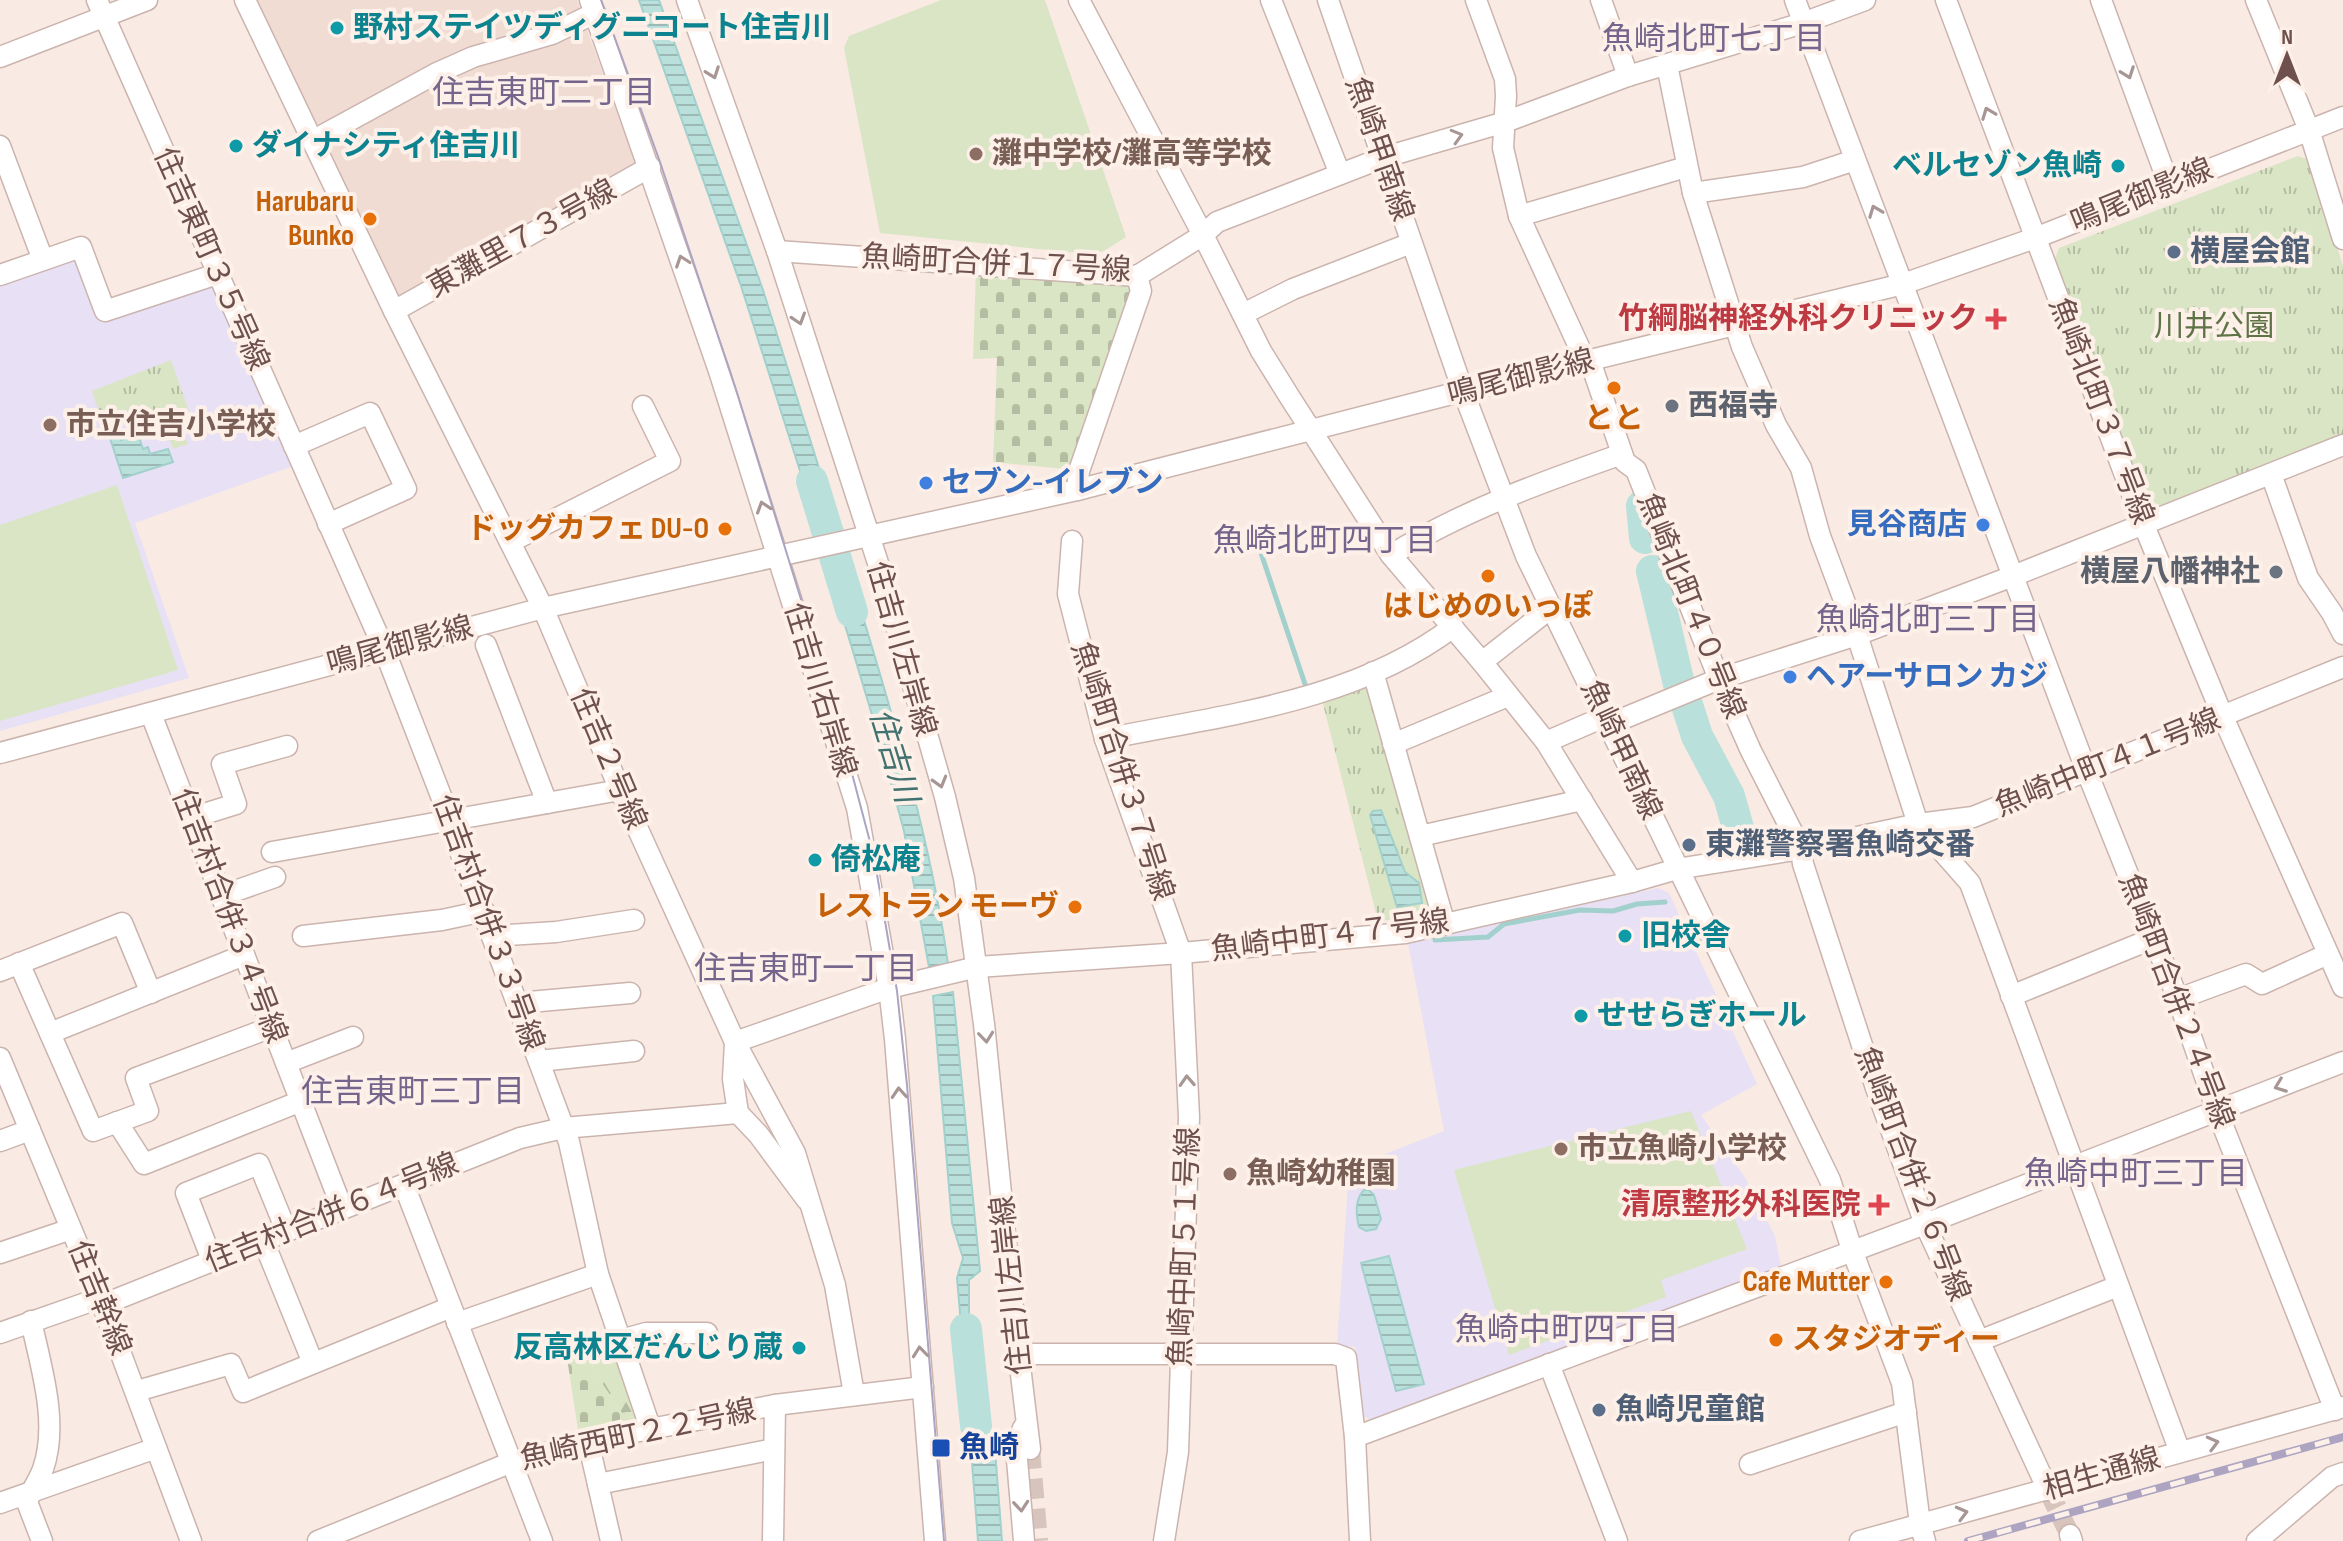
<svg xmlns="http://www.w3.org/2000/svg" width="2343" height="1541" font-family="'Sofia Sans Condensed','Noto Sans JP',sans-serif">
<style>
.residential{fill:#f0dcd2}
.education{fill:#e8e0f5}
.forest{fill:url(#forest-firs)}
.cemetery{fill:url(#cemetery-stones)}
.park{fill:url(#park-tufts)}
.pitch{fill:#d9e5c4}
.water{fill:url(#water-rules);stroke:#a2d1cd;stroke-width:2}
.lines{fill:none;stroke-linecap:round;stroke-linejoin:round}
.stream{stroke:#a2d1cd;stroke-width:5}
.river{stroke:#bae0dc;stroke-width:32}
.minor-tunnel{stroke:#d6c4bd;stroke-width:20;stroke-dasharray:20 10;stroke-linecap:butt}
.minor-casing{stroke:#cbb4ae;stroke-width:23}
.minor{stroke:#fff;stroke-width:20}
.tram{stroke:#aca4c1;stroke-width:2}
.rail-casing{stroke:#aca4c1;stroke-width:8}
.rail{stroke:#fdf0e9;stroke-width:5;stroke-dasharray:15;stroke-linecap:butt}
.oneway{stroke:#a89694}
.culture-dot{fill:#0f9aa8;stroke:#fdf0e9;stroke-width:3}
.education-dot{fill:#8d6e63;stroke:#fdf0e9;stroke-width:3}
.food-dot{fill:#e8710a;stroke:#fdf0e9;stroke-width:3}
.service-dot{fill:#5c6f8a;stroke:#fdf0e9;stroke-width:3}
.health-dot{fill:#e0444e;stroke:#fdf0e9;stroke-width:3}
.worship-dot{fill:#6b7280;stroke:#fdf0e9;stroke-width:3}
.shop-dot{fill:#3f7fe0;stroke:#fdf0e9;stroke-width:3}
.transit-dot{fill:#1a4fb4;stroke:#fdf0e9;stroke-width:3}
.labels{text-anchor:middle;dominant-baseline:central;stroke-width:8;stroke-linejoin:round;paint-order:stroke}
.culture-label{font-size:30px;font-weight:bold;fill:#0d838f;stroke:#fdf0e9;text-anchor:start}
.street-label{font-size:30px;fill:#6e504c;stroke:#fdf0e9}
.education-label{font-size:30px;font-weight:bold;fill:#785e54;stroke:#fdf0e9;text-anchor:start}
.food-label{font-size:30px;font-weight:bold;fill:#c56008;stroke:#fdf0e9;text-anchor:end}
.service-label{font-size:30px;font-weight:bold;fill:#4e5e75;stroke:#fdf0e9;text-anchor:start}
.health-label{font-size:30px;font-weight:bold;fill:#be3a42;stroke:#fdf0e9;text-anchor:end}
.park-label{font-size:30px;fill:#5e7346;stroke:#fdf0e9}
.worship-label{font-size:30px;font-weight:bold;fill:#5b616d;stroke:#fdf0e9;text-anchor:start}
.shop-label{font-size:30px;font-weight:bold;fill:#366cbe;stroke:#fdf0e9;text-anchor:start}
.transit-label{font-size:30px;font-weight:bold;fill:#164399;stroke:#fdf0e9;text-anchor:start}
.neighbourhood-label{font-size:32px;fill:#75648b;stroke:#fdf0e9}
.water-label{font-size:32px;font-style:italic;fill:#42726f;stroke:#fdf0e9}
</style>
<defs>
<pattern id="forest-firs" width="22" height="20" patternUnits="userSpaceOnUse" patternTransform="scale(2)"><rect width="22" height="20" fill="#d9e5c4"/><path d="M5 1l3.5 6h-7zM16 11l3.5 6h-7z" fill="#b4bca1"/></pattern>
<pattern id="cemetery-stones" width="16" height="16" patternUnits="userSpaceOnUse" patternTransform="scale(2)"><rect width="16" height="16" fill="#d9e5c4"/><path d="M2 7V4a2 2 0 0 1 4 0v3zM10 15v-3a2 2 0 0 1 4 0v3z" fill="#b4bca1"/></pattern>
<pattern id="park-tufts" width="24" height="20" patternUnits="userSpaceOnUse" patternTransform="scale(2)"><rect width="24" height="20" fill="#d9e5c4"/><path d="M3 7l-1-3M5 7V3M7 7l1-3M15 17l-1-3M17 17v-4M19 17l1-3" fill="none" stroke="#b4bca1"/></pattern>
<pattern id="water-rules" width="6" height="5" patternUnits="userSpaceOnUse" patternTransform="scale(2)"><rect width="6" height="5" fill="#bae0dc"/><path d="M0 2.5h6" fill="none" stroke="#9bb8b5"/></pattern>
</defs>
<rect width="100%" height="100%" fill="#f9ebe3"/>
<g class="residential">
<path d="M252 0H577L582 14 313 131Z"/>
<path d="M585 24 637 169 397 298 321 141 471 62Z"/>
</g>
<g class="education">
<path d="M72 256 80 259 99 316 207 284 212 287 293 466 135 523 189 678 0 731V282Z"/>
<path d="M1658 888 1669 893 1757 1084 1701 1115 1746 1179 1775 1236 1781 1267 1374 1422 1361 1414 1355 1347 1337 1345 1349 1168 1444 1131 1408 943Z"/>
</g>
<path class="forest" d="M619 1354 638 1411 622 1413 595 1373 592 1359Z"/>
<g class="cemetery">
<path d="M976 270 1129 284 1135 294 1075 470 993 462 997 358 973 359Z"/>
<path d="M567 1358 592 1359 595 1373 622 1413 638 1411 644 1424 579 1436Z"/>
</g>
<g class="park">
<path d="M2298 156 2310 160 2343 266V436L2161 508 2143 501 2053 264 2059 248Z"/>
<path d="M171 360 191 417 180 421 188 444 173 449 159 411 105 430 92 391Z"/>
<path d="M1360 683 1373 688 1437 915 1378 921 1322 700Z"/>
</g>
<g class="pitch">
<path d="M941 0H1045L1126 237 1104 251 1089 254 880 233 844 48 849 36Z"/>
<path d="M117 485 178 670 0 721V525Z"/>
<path d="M1691 1111 1747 1249 1661 1280 1666 1297 1509 1355 1454 1170Z"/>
</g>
<g class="water">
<path d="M639 0H659L763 290 836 522 829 519 817 524 741 286Z"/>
<path d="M117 430 121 440 138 434 143 449 148 447 150 454 168 449 173 462 123 478 108 432Z"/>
<path d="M848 567C887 698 929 828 948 964L929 967 904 831 879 738 829 572H840Z"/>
<path d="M1381 810 1405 872 1419 883 1422 903 1397 907 1370 815 1373 811Z"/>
<path d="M953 992 980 1271 969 1280V1321L975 1329 977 1339 975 1369 965 1370 957 1278 963 1258 952 1223 933 996Z"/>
<path d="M1364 1190H1369L1374 1195 1381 1219 1376 1229 1366 1231 1359 1227C1356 1215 1355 1199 1364 1190Z"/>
<path d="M1389 1256 1424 1384 1396 1391 1361 1263Z"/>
<path d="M977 1381 985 1432 987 1437H994L1002 1541H978L966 1383Z"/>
</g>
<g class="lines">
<g class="stream">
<path d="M1260 550 1307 690"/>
<path d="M1435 940 1488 937 1504 924 1580 910 1613 911 1637 904 1665 902"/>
</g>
<g class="river">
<path d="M812 481 852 612"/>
<path d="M1642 506 1645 538"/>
<path d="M1652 571 1679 684"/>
<path d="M1687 705 1697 736 1729 796 1744 849"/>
<path d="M966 1329 976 1426"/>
</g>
<g class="minor-tunnel">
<path d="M1030 1449 1038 1541"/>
<path d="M2048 1490 2070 1535"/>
</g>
<defs>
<g id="minor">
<path d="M97 0 384 649 450 819 452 830 569 1142 598 1274 651 1430"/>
<path d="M245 0 394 311 543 608 620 790 735 1042 795 1153 835 1285 854 1394"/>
<path d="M590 0 719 371 857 808 889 988 895 1039 935 1541"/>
<path d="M687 0 777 251 878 563 945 797 964 878 984 1024 1010 1283 1030 1449"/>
<path d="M1079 0 1203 235 1261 351 1289 396 1391 555 1482 662 1546 742 1632 882"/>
<path d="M1271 0 1340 174"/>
<path d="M1328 0 1463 391 1526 556 1830 1180 1852 1250 1902 1383 1920 1524 1925 1541"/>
<path d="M1476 0 1505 79 1506 96 1503 148 1519 216 1586 362"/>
<path d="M1601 0 1628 76"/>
<path d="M1795 0 2087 772 2178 999 2217 1111 2335 1410"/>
<path d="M1946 0 2143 523 2223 717 2343 987"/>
<path d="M2101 0 2169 185"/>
<path d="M2256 0 2309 130 2343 239"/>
<path d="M0 57 147 0"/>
<path d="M1667 65 1693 193 1742 347 1776 425 1801 468 1820 536 1857 635 1918 824 1970 883 2180 1452"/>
<path d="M312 141 435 74 473 57 552 34 595 13"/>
<path d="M0 146 43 260"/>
<path d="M1693 193 1803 177 1855 160"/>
<path d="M1519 216 1686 167"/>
<path d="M777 251 1137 276 1203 235 1217 222 1382 158 1505 122 1628 76 1803 23 1865 0"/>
<path d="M0 275 81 247 105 311 217 274"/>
<path d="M394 311 650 167"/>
<path d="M1243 314 1293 289 1411 243"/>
<path d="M1590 361 1625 462 1636 470 1719 679 1751 751 1801 849 1803 864 1876 1088 1925 1224 2048 1490"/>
<path d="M294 446 370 413 406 489 328 524"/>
<path d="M2271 474 2308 578 2332 613 2343 634"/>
<path d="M1077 490 1079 471 1141 291 1137 276"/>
<path d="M1072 541 1068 594 1105 739 1181 953 1189 1117 1178 1452 1164 1541"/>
<path d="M510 542 670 461 643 406"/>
<path d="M1391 555C1464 510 1542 482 1622 454"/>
<path d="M486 645 547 803"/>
<path d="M1482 662 1552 607"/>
<path d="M1373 672 1445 925"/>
<path d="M151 714 342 1208"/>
<path d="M1610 724 1719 679 1857 635 2013 576 2343 445"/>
<path d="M1105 739C1223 715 1354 702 1453 627"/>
<path d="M1546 742 1606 716"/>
<path d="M1393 744 1508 696"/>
<path d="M0 753 543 608 1077 490 1463 391 1903 284 2035 238 2343 117"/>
<path d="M191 818 236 804 222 764 287 746"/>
<path d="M1420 836 1582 800"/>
<path d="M272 852 620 790"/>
<path d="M221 896 275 877"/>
<path d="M303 936 442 920 484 911"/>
<path d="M493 936 556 932 634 920"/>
<path d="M19 963 93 1131 148 1111 136 1078 272 1027"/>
<path d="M0 971 122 923 151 993"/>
<path d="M2011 996 2154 938"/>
<path d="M2178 999 2246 974 2262 984 2328 954"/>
<path d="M518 1003 630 993"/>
<path d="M50 1033 244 955"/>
<path d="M0 1058 100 1298 191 1541"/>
<path d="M539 1061 634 1051"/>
<path d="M286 1063 353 1037"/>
<path d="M117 1122 144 1164 301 1101"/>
<path d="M0 1141 30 1130"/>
<path d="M404 1185 542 1541"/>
<path d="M807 1200 758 1134 738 1113 733 1079 735 1042 889 988 977 967 1181 953 1405 933 1632 882 1677 869 1801 849 1918 824 1973 817 2343 667"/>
<path d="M263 1240 313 1363"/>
<path d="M0 1253 71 1229"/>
<path d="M212 1260 186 1193 259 1164 286 1230"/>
<path d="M102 1305 520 1138 563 1128 738 1113"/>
<path d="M31 1321C41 1367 59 1423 43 1469 39 1480 31 1491 27 1502L42 1541"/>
<path d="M457 1323 598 1274"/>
<path d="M0 1333 100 1298"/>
<path d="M621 1340 646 1333H707"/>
<path d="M1979 1341 2118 1286"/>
<path d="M1019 1354H1335L1346 1358 1355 1437 1360 1541"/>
<path d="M1549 1364 1617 1541"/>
<path d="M137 1391 231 1364 243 1392 451 1307"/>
<path d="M1023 1428 1016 1448 1024 1541"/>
<path d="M1355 1437 1925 1224 2343 1062"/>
<path d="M588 1441 611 1541"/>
<path d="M1750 1464 1906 1412"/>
<path d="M598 1484 774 1449"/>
<path d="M0 1503 156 1448"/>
<path d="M2070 1535 2072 1541"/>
<path d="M318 1541 512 1462 588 1441 775 1405 923 1387"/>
<path d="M773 1541 775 1405"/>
<path d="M1860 1541 2343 1407"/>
<path d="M2257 1541 2332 1477 2343 1473"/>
</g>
</defs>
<use href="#minor" class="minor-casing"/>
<use href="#minor" class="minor"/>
<path class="tram" d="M601 0 660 162 737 393 835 709 874 857 897 991 907 1085 944 1541"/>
<defs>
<path id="rail" d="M1968 1541 2343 1437"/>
</defs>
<use href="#rail" class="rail-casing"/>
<use href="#rail" class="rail"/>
</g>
<defs><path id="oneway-chevron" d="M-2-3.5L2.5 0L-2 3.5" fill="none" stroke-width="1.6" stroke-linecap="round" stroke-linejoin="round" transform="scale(2)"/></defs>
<g class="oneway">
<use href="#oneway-chevron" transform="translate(713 73) rotate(70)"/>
<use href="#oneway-chevron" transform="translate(2128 73) rotate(70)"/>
<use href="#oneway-chevron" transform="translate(1988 113) rotate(-111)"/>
<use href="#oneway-chevron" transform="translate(1457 136) rotate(-16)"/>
<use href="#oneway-chevron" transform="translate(1875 211) rotate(-111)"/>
<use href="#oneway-chevron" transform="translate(682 261) rotate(-109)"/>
<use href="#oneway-chevron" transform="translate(799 319) rotate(72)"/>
<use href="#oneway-chevron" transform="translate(763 507) rotate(-108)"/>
<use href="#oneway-chevron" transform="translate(940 782) rotate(74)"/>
<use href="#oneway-chevron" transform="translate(986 1037) rotate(84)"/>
<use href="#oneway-chevron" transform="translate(1187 1081) rotate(-93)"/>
<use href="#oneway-chevron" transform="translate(2280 1086) rotate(159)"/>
<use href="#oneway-chevron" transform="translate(899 1093) rotate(-94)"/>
<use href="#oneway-chevron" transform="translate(920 1352) rotate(-96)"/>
<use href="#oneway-chevron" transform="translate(2213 1443) rotate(-15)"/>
<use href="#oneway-chevron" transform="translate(1021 1506) rotate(85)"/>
<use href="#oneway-chevron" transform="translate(1962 1513) rotate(-15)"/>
</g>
<g class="culture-dot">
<circle cx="337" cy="28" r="8"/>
<circle cx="236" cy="146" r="8"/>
<circle cx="2118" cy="166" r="8"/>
<circle cx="815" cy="860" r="8"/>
<circle cx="1625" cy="936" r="8"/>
<circle cx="1581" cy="1016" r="8"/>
<circle cx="799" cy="1348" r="8"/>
</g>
<g class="education-dot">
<circle cx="976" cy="154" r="8"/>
<circle cx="50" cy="425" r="8"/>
<circle cx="1561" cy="1149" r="8"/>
<circle cx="1230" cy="1174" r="8"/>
</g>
<g class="food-dot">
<circle cx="370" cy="219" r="8"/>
<circle cx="1614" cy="388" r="8"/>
<circle cx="725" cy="529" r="8"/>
<circle cx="1488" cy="576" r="8"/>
<circle cx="1075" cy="907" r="8"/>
<circle cx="1886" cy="1282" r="8"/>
<circle cx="1776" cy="1340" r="8"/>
</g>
<g class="service-dot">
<circle cx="2174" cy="252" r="8"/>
<circle cx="1689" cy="845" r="8"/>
<circle cx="1599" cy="1410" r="8"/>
</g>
<g class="health-dot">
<path d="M1992 307h8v8h8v8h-8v8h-8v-8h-8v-8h8z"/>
<path d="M1875 1193h8v8h8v8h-8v8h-8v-8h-8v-8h8z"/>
</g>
<g class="worship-dot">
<circle cx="1672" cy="406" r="8"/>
<circle cx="2276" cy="572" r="8"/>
</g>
<g class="shop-dot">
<circle cx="926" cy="483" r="8"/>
<circle cx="1983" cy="525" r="8"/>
<circle cx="1790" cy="677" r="8"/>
</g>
<rect class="transit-dot" x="931" y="1438" width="20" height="20" rx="4"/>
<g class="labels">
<g class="culture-label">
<text x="353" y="28">野村ステイツディグニコート住吉川</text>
<text x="252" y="146">ダイナシティ住吉川</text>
<text x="2102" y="166" text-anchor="end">ベルセゾン魚崎</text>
<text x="831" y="860">倚松庵</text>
<text x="1641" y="936">旧校舎</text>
<text x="1597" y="1016">せせらぎホール</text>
<text x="783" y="1348" text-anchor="end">反高林区だんじり蔵</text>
</g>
<g class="street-label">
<text transform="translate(1379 149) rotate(71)">魚崎甲南線</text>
<text transform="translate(2142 196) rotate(-22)">鳴尾御影線</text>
<text transform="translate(522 239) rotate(-29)">東灘里７３号線</text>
<text transform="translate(211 259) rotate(66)">住吉東町３５号線</text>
<text transform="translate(996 264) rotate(3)">魚崎町合併１７号線</text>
<text transform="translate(1521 378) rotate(-14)">鳴尾御影線</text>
<text transform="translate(2101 411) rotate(69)">魚崎北町３７号線</text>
<text transform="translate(1691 606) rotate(68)">魚崎北町４０号線</text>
<text transform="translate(400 646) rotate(-15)">鳴尾御影線</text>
<text transform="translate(901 649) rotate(74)">住吉川左岸線</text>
<text transform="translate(820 690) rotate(73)">住吉川右岸線</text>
<text transform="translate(1621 750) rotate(65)">魚崎甲南線</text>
<text transform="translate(608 759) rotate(67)">住吉２号線</text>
<text transform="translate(2108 763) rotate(-22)">魚崎中町４１号線</text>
<text transform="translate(1122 771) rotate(72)">魚崎町合併３７号線</text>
<text transform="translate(229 916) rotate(69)">住吉村合併３４号線</text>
<text transform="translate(488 923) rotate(70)">住吉村合併３３号線</text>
<text transform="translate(1330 936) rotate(-7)">魚崎中町４７号線</text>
<text transform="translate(2176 1001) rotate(69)">魚崎町合併２４号線</text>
<text transform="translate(1912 1174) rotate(69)">魚崎町合併２６号線</text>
<text transform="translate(332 1213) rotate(-22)">住吉村合併６４号線</text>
<text transform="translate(1185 1247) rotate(-88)">魚崎中町５１号線</text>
<text transform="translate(1012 1285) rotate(-96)">住吉川左岸線</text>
<text transform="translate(99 1298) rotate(68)">住吉幹線</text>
<text transform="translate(638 1435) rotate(-12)">魚崎西町２２号線</text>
<text transform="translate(2102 1474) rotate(-16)">相生通線</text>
</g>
<g class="education-label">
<text x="992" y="154">灘中学校/灘高等学校</text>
<text x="66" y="425">市立住吉小学校</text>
<text x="1577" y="1149">市立魚崎小学校</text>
<text x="1246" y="1174">魚崎幼稚園</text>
</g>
<g class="food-label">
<text x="354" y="202">Harubaru<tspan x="354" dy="34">Bunko</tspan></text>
<text x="1614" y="419" text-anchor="middle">とと</text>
<text x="709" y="529">ドッグカフェ DU-O</text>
<text x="1488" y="607" text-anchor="middle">はじめのいっぽ</text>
<text x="1059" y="907">レストラン モーヴ</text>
<text x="1870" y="1282">Cafe Mutter</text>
<text x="1792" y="1340" text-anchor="start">スタジオディー</text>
</g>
<g class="service-label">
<text x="2190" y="252">横屋会館</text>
<text x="1705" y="845">東灘警察署魚崎交番</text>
<text x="1615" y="1410">魚崎児童館</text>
</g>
<g class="health-label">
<text x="1978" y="319">竹綱脳神経外科クリニック</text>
<text x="1861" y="1205">清原整形外科医院</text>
</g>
<g class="park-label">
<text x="2214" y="327">川井公園</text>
</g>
<g class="worship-label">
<text x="1688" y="406">西福寺</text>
<text x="2260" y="572" text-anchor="end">横屋八幡神社</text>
</g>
<g class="shop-label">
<text x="942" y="483">セブン-イレブン</text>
<text x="1967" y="525" text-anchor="end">見谷商店</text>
<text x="1806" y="677">ヘアーサロン カジ</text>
</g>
<g class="transit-label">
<text x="959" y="1448">魚崎</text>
</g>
<g class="neighbourhood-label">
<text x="1714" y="39">魚崎北町七丁目</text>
<text x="544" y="93">住吉東町二丁目</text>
<text x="1325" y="541">魚崎北町四丁目</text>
<text x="1928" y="620">魚崎北町三丁目</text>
<text x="806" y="969">住吉東町一丁目</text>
<text x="413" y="1092">住吉東町三丁目</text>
<text x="2136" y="1174">魚崎中町三丁目</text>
<text x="1567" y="1330">魚崎中町四丁目</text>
</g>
<g class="water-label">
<text transform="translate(893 756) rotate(73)">住吉川</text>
</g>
</g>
<g transform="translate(2287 56)" stroke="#fdf0e9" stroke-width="6" paint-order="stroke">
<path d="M0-6L14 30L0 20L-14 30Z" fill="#6e504c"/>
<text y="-12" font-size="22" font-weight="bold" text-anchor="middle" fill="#6e504c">N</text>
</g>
</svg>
